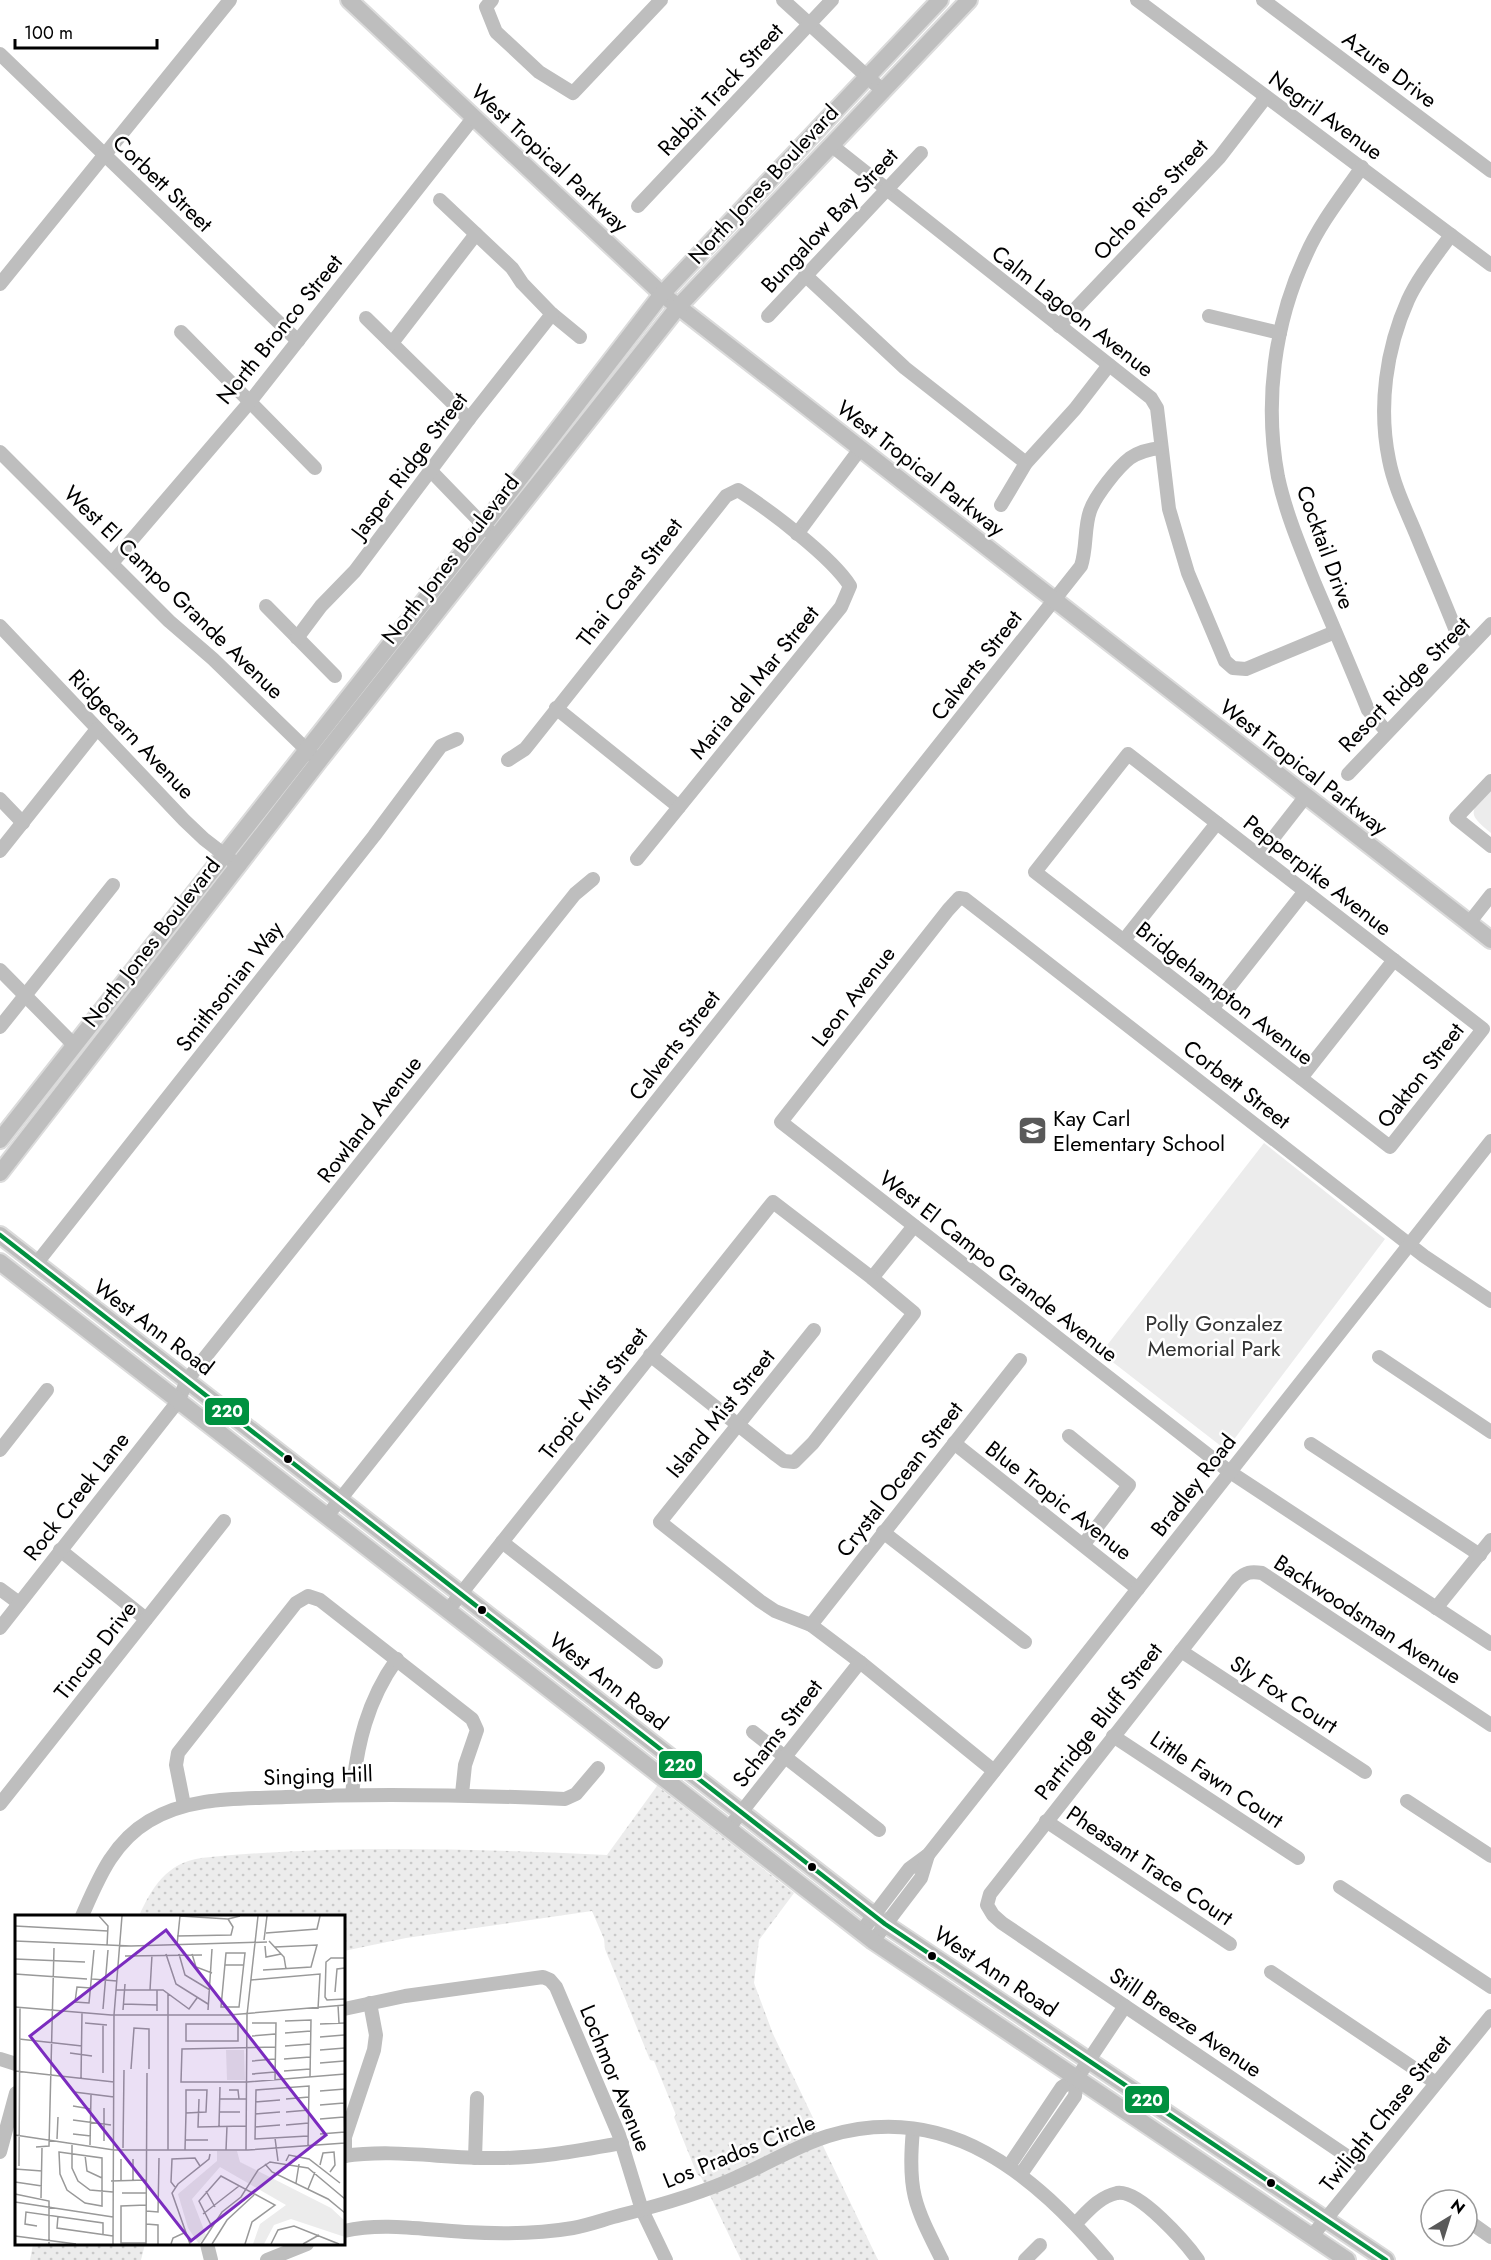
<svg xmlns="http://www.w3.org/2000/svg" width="1491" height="2260" font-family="Jost,sans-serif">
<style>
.grass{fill:url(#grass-dots)}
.park{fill:#ececec}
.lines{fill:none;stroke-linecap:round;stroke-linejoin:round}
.major-casing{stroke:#dbdbdb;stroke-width:20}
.minor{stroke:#bebebe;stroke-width:14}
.major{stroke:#bebebe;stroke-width:16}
.bus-1-casing{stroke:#fff;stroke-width:9}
.bus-1{stroke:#009140;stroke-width:4.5}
.bus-dot{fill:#000;stroke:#fff;stroke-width:2}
.labels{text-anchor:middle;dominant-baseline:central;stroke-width:5;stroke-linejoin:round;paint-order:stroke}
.street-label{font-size:22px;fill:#000;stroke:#fff}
.poi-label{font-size:22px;fill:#000;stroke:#fff;text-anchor:start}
.park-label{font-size:22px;fill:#333;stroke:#fff}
.inset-road{fill:none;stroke:#999;stroke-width:1.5}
.view{fill:#7b2cbf;fill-opacity:0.15;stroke:#7b2cbf;stroke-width:3}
.inset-edge{fill:none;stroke:#000;stroke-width:3}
.line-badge{stroke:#fff;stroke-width:2}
.badge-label{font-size:16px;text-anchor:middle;font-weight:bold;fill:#fff}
</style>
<defs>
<pattern id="grass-dots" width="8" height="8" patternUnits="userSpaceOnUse" patternTransform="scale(1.5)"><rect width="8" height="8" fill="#ececec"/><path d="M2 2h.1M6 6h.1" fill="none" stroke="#c9c9c9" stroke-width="1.8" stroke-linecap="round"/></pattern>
</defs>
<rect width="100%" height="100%" fill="#fff"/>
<g class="grass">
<path d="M657 1786 794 1893 759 1940 754 1983 773 2034 815 2122V2128L825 2150 878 2260H741L701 2177 697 2174 674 2117 676 2115 654 2061 650 2060 605 1949 604 1939 592 1911 406 1938 344 1951V1916H139C152 1887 167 1863 201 1858 336 1844 472 1849 607 1855Z"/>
<path d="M33 2244H145L141 2260H30Z"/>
</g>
<g class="park">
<path d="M1491 789V833C1465 812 1471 811 1491 789Z"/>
<path d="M1264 1143 1385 1239 1226 1450 1101 1353Z"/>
</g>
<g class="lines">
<defs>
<g id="major">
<path d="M349 0 662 294 1491 940"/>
<path d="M0 1140 484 525 662 294 940 0"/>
<path d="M0 1173 319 761 678 307 969 0"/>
<path d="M0 1235 885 1924 1386 2260"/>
<path d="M0 1262 873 1941 1347 2260"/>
</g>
</defs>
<use href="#major" class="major-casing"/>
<g class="minor">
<path d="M492 0 486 7 496 32 539 72 573 93 661 0"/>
<path d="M783 0 883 91"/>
<path d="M1137 0 1491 265"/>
<path d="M1263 0 1491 171"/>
<path d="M0 54 298 341"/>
<path d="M831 145 1151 398 1157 408 1169 509 1188 573 1225 661 1233 668 1246 669 1335 632"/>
<path d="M1362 167C1342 196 1320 223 1306 255 1274 323 1264 403 1278 477 1286 514 1301 549 1315 584 1333 626 1351 668 1368 710L1387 732"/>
<path d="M440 200 512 268 522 283 552 314 580 337"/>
<path d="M638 206 832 0"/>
<path d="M1451 235C1436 256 1419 276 1408 300 1386 349 1378 407 1389 460 1394 486 1406 510 1416 534 1429 566 1443 598 1456 631L1469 647"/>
<path d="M805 275 905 368 1026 463"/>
<path d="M0 284 230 0"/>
<path d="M768 316 921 153"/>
<path d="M1209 316 1280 333"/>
<path d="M366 318 469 419"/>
<path d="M1059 326 1219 158 1266 97"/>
<path d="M181 332 315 468"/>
<path d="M392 343 476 234"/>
<path d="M0 452 169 621 213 659 313 756"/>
<path d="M431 471 490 532"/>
<path d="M1001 505 1026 463 1075 409 1109 365"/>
<path d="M797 534 860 449"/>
<path d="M112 563 249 403 474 117"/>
<path d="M266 606 335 676"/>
<path d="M0 626 184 820 204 839 239 866"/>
<path d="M297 638 321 606 355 571 469 419 552 314"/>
<path d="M556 708 679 807"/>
<path d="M1128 754 1483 1029 1390 1147 1035 872Z"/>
<path d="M508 760 525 749 726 496 738 490C768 509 832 557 850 586L841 607 637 859"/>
<path d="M1348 774 1491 624"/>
<path d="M1491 781 1456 818 1491 846"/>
<path d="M0 799 23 823"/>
<path d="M0 851 97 729"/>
<path d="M1260 855 1306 796"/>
<path d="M1469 923 1491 895"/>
<path d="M1124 940 1217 823"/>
<path d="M0 970 74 1045"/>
<path d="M1212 1009 1305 891"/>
<path d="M0 1027 113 885"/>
<path d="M1301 1078 1394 960"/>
<path d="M36 1264 374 836 441 746 457 739"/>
<path d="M872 1278 914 1226"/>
<path d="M1491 1301 1424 1256 965 899 959 898 948 910 781 1122 1230 1472 1491 1644"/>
<path d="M814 1330 660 1522 760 1601 775 1611 811 1625 860 1662 994 1771"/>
<path d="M1379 1357 1491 1432"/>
<path d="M1069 1436 1129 1485 1084 1544"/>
<path d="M954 1443 1138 1589"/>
<path d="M1311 1444 1480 1555"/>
<path d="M0 1450 47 1390"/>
<path d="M327 1516 1081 566C1087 548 1084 528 1090 511 1095 496 1118 467 1130 458 1139 452 1150 449 1161 448"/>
<path d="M883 1532 1025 1642"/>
<path d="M502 1542 656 1662"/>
<path d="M60 1550 146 1619"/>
<path d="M0 1589 19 1603"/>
<path d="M1436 1608 1491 1540"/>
<path d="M448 1610 773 1202 872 1278 914 1313 813 1443 794 1462 784 1461 776 1455 650 1355"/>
<path d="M811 1625 1020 1360"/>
<path d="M0 1628 179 1400 187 1380 575 894 593 879"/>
<path d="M1181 1651 1365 1772"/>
<path d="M753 1732 879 1830"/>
<path d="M1113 1736 1298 1858"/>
<path d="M352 1795C357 1744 367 1701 397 1659"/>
<path d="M1407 1801 1491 1856"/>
<path d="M0 1804 224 1521"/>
<path d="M184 1805 176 1765 178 1753 296 1603 308 1596 320 1600 472 1719 477 1730 465 1765 462 1794"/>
<path d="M1046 1821 1230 1944"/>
<path d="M728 1829 860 1662"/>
<path d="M1340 1887 1491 1987"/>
<path d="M82 1916C98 1880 112 1843 149 1821 190 1796 240 1799 286 1797 379 1793 472 1795 565 1799L576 1794 598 1768"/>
<path d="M861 1932 909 1869 928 1855 1491 1141"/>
<path d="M873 1941 921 1878 928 1855"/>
<path d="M1271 1972 1436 2083"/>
<path d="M344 2009 405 1996 543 1977 550 1980 556 1987 619 2135 642 2210 666 2260"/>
<path d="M0 2059 16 2064"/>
<path d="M913 2130C907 2192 915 2206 942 2260"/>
<path d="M0 2152 16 2093"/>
<path d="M344 2156C393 2149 441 2158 490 2158 535 2159 578 2151 622 2143"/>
<path d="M345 2156V2137L374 2050 376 2035 370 2003"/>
<path d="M475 2158 477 2098"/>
<path d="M1009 2166 1062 2087 1077 2078"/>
<path d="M1366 2169 1002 1923 993 1915 987 1905 990 1894 1237 1580C1246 1572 1251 1571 1262 1573L1491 1725"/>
<path d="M1021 2174 1075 2096 1077 2078 1125 2006"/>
<path d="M1467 2220 1491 2237"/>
<path d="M1076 2223C1088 2211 1099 2197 1117 2193 1139 2189 1186 2243 1198 2260"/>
<path d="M344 2231C384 2222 424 2230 465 2232 500 2234 538 2234 573 2228 589 2225 605 2219 621 2215 661 2205 700 2194 737 2177 768 2164 796 2146 828 2136 949 2100 1034 2175 1107 2260"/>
<path d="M1312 2236 1491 2016"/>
<path d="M207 2244 211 2260"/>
<path d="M267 2260 307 2244"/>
<path d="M1025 2260 1040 2245"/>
</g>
<use href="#major" class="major"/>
<defs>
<path id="bus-1" d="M0 1235 885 1924 1386 2260"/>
</defs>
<use href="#bus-1" class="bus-1-casing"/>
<use href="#bus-1" class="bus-1"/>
</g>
<defs>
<symbol id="school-square" viewBox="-11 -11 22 22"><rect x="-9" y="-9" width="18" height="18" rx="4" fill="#595959" stroke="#fff"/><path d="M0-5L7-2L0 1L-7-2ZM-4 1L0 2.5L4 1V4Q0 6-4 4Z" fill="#fff"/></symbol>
</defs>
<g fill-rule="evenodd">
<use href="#school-square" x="1016" y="1114" width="33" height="33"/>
</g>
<g class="bus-dot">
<circle cx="288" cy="1459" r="5"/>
<circle cx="482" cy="1610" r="5"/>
<circle cx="812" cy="1867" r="5"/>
<circle cx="932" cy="1956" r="5"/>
<circle cx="1271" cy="2183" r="5"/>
</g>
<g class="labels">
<g class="street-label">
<text transform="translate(1390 69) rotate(37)">Azure Drive</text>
<text transform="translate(720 89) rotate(-47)">Rabbit Track Street</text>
<text transform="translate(1326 115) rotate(36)">Negril Avenue</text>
<text transform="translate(550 158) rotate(43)">West Tropical Parkway</text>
<text transform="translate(163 183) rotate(44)">Corbett Street</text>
<text transform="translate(763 184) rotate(-47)">North Jones Boulevard</text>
<text transform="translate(1150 199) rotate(-47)">Ocho Rios Street</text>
<text transform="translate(829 220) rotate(-47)">Bungalow Bay Street</text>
<text transform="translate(1073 311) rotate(38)">Calm Lagoon Avenue</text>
<text transform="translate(279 329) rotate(-51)">North Bronco Street</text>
<text transform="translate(409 465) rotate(-53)">Jasper Ridge Street</text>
<text transform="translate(921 468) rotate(38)">West Tropical Parkway</text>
<text transform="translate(1326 547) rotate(70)">Cocktail Drive</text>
<text transform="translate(450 559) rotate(-52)">North Jones Boulevard</text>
<text transform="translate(629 582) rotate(-52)">Thai Coast Street</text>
<text transform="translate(174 592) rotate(44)">West El Campo Grande Avenue</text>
<text transform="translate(976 665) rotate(-52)">Calverts Street</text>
<text transform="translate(754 682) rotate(-51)">Maria del Mar Street</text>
<text transform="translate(1404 684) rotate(-46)">Resort Ridge Street</text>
<text transform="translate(132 734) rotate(46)">Ridgecarn Avenue</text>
<text transform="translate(1304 767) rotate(38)">West Tropical Parkway</text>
<text transform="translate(1318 875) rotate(38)">Pepperpike Avenue</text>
<text transform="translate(151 942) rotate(-52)">North Jones Boulevard</text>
<text transform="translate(229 986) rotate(-52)">Smithsonian Way</text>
<text transform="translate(1225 993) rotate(38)">Bridgehampton Avenue</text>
<text transform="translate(853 996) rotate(-52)">Leon Avenue</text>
<text transform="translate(674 1045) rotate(-52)">Calverts Street</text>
<text transform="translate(1420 1075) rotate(-52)">Oakton Street</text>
<text transform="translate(1237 1084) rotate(38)">Corbett Street</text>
<text transform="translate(369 1119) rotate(-52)">Rowland Avenue</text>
<text transform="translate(999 1266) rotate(38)">West El Campo Grande Avenue</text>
<text transform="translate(154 1327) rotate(37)">West Ann Road</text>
<text transform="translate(593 1393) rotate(-52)">Tropic Mist Street</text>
<text transform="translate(720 1413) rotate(-51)">Island Mist Street</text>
<text transform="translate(899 1479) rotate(-52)">Crystal Ocean Street</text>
<text transform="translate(1193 1485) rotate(-52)">Bradley Road</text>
<text transform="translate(76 1496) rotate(-52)">Rock Creek Lane</text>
<text transform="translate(1059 1500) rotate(38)">Blue Tropic Avenue</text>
<text transform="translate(1368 1619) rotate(33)">Backwoodsman Avenue</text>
<text transform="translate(95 1650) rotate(-52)">Tincup Drive</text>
<text transform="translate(609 1681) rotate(38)">West Ann Road</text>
<text transform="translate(1284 1694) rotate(33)">Sly Fox Court</text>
<text transform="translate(1098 1721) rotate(-52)">Partridge Bluff Street</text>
<text transform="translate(777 1733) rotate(-52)">Schams Street</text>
<text transform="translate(318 1775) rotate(-2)">Singing Hill</text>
<text transform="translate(1217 1779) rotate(34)">Little Fawn Court</text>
<text transform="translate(1150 1865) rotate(34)">Pheasant Trace Court</text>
<text transform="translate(996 1971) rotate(34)">West Ann Road</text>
<text transform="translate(1186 2022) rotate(34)">Still Breeze Avenue</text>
<text transform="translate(616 2078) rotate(68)">Lochmor Avenue</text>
<text transform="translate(1385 2113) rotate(-51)">Twilight Chase Street</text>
<text transform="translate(739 2151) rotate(-22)">Los Prados Circle</text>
</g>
<g class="poi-label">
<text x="1053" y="1118">Kay Carl<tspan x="1053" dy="25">Elementary School</tspan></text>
</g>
<g class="park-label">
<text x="1214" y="1323">Polly Gonzalez<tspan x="1214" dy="25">Memorial Park</tspan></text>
</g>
</g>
<g transform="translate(15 1915)">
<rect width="330" height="330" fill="#fff"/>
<path d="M202 236H222L225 247 316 293 330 306V322L276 304 259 310 249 329H238L245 309 271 290 205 252 177 284 191 320 184 329 173 313 163 279 202 246Z" fill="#ececec"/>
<path d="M211 135H229L230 165H212Z" fill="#ececec"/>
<path class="inset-road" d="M84 1 93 11 92 31M0 11 93 16M251 18 302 14 305 1M162 21 216 20 218 12 213 4M249 25 252 1M0 26 116 31 252 27M254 26 269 42 271 54M162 30 165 1 213 4 225 1M250 31 251 42 266 39M211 38H230L224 92H206ZM151 39 161 69 193 89M164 39 170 60 195 75M177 39 181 52 197 58M110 41 187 40M330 43H316L311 47 310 82 312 85 330 84M0 44 70 47M210 50H229M248 55 296 52 302 30 260 32M0 59 72 64M77 64 102 66M236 65 305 59 303 94M76 73 62 72 60 87 74 88 79 35M101 75H148L174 94 182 83M135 75 137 40M142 75V96M320 77 322 54 330 53M153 79V235M108 89 142 90M323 90 324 108M0 92 96 100H214L330 90M88 94 93 35M108 95 110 69M193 95 197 34M270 106 296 105 295 162M70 108 92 110M237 108H261L260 165M171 109H223V126H171ZM305 109 330 108M270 118 296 116M237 121 260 119M305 122 329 120M4 124 67 131M270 131 296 129M261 132 167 134 166 167H232L330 159M305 135 330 133M55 138 77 141M269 144 295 142M237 146 260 144M305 148 329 146M116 154 119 113 134 114V154M0 156 99 167M269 156 295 154M88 158V110M237 159 260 157M330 159V139M66 164 67 98M329 174 330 228M214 175H223L224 184M305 176 330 174M59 177 99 182M184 184 183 212 231 211M205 184H232M271 184 294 182M240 187 265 185M305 190 329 188M58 191 76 194M89 193V226M204 197H225M271 197 294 195M240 199 265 197M305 204 329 202M58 205 96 210M271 210 294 208M204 211 205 172M240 212 265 210M58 219 76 221M305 219 330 217M0 220 99 235H233L330 228M260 223 263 246M42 224 43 202M171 225H193M57 228V253L63 266 75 275 98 277M75 230 76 180M293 231 294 171 241 175 240 224 293 221M21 232 34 231 39 33M108 233 109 155M170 235 171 198V175H192L191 197 171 198M211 235 212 211M231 235 232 100 243 1M44 237 87 243V291L70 288 52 275 45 259ZM70 240 72 256 87 263M271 246 274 240 294 244 325 268M250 249 257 257 313 284 330 298M305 250 308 238 319 237 320 250 315 257M4 251 5 92M0 254 27 256M118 265V244M96 266 131 265M106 266V244M0 267 27 271M281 268 284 249M160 272 156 267 157 244 180 243 185 251M293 274 300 257M191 276 200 292M107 278H131M0 279 34 286V329M26 283 27 233M0 287 98 302M131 296 143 297 144 243M188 299 224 271M43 301 42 313 98 321M131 309 143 310V329M22 311 10 309 11 297 88 308V320M197 312 184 286 206 261 260 290 237 307 230 329M0 321 61 329M131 328H106V291L131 290M98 329 99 100 107 1M131 329 132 158M156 329 158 323 169 318M175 329 157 278 163 269 194 244 195 239M186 329 207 297 226 282 243 255 255 247 293 253 330 284M197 329 212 305 239 280M256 329 263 315 279 311 324 329M288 329 304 320"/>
<path class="view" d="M151 15 311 220 176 326 15 121Z"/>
<rect width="330" height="330" class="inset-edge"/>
</g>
<g class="line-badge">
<rect x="204" y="1397" width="46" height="29" rx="6" fill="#009140"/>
<rect x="658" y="1750" width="45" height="29" rx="6" fill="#009140"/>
<rect x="1124" y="2085" width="46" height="29" rx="6" fill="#009140"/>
</g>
<g class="badge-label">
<text x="227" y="1417">220</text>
<text x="680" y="1771">220</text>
<text x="1147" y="2106">220</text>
</g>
<g transform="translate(1449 2218) rotate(38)"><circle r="28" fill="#ffffff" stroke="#999999" stroke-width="1.5"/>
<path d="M0-4.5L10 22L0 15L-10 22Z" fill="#595959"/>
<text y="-9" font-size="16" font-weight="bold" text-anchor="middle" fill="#000000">N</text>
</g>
<path d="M15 39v9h142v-9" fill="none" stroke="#000000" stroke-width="3"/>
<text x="24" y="39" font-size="18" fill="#000000" stroke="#ffffff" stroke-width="4.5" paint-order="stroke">100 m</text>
</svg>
